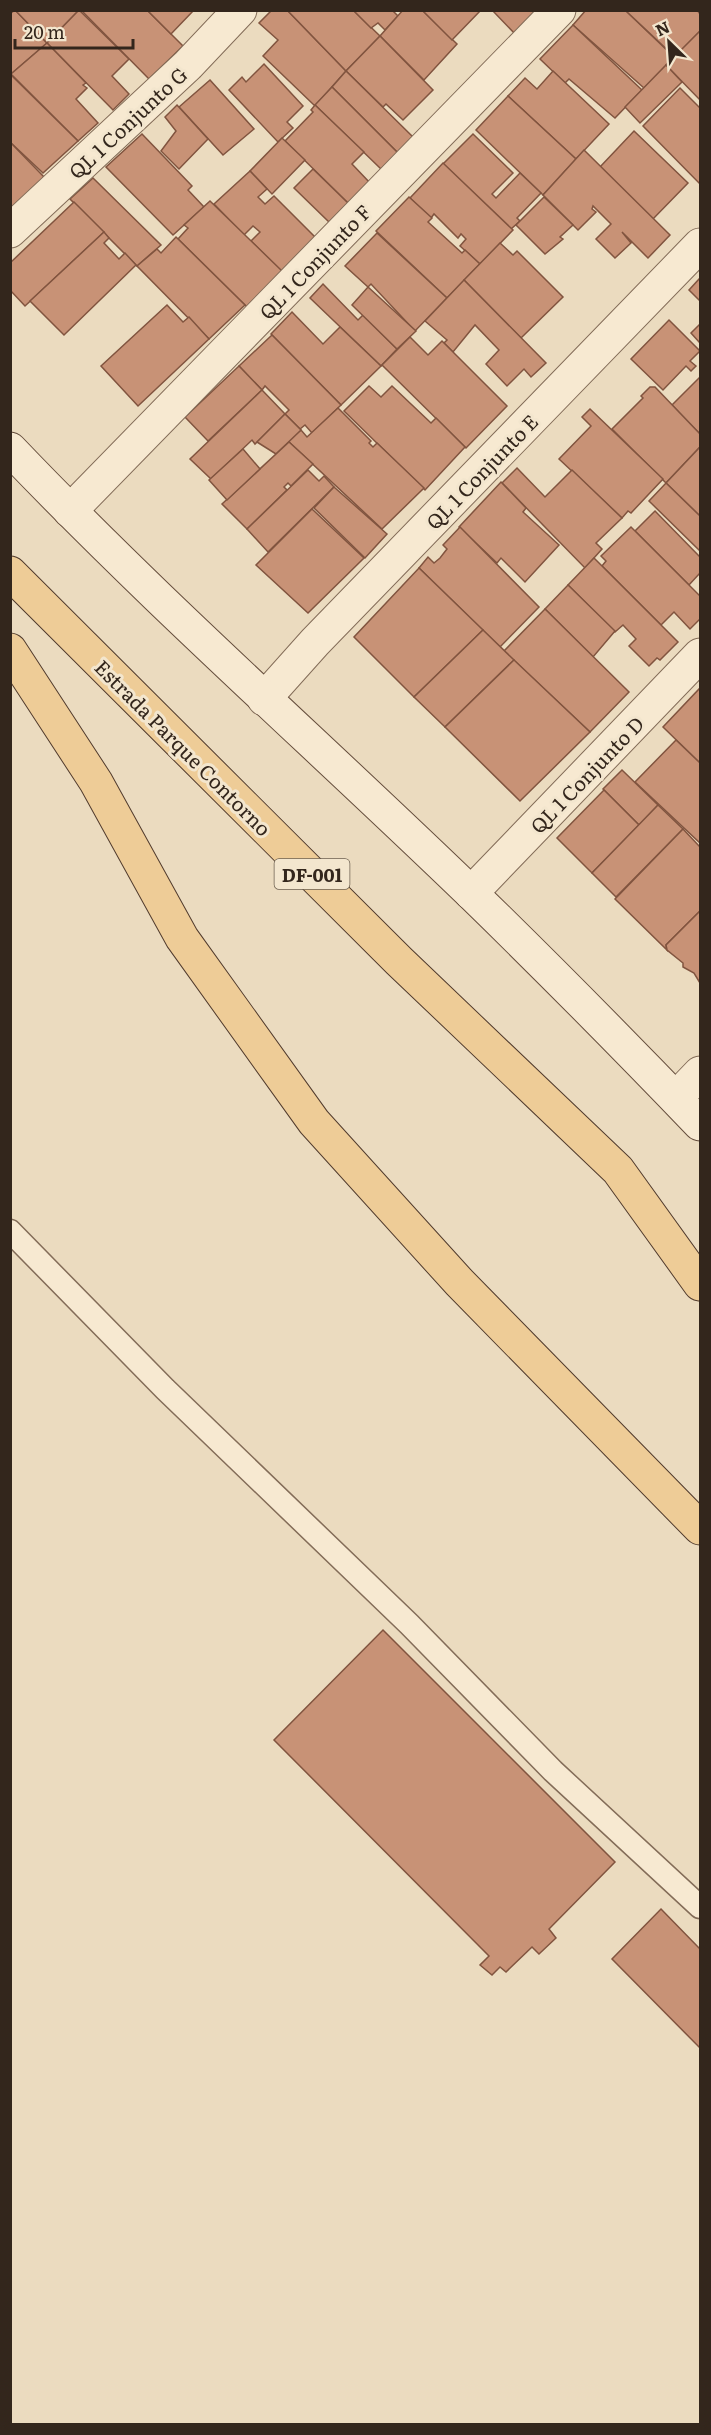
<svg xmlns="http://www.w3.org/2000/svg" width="711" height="2435" font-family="Literata,serif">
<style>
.building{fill:#c89276;stroke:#81543f;stroke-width:1.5}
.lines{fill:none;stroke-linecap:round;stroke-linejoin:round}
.lane-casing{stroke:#836c58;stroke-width:25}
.street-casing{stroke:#836c58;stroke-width:35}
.secondary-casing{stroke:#654d3c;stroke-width:35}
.primary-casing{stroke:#513b2d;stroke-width:35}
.lane{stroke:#f7e9d1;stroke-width:22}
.street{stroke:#f7e9d1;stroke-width:33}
.secondary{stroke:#f7e9d1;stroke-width:33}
.primary{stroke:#eecc97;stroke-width:33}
.labels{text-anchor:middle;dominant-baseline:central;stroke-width:6;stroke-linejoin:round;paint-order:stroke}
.shield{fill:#f3e6ce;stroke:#6d6051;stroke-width:1.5}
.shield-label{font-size:18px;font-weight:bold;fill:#33261c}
.street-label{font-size:20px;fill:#33261c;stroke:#f3e6ce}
</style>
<rect width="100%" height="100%" fill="#ebdbbf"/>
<g class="building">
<path d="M15 10 47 43 11 74 10 14Z"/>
<path d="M15 10H79L47 43Z"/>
<path d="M79 10 129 59 112 76 129 94 113 110 47 43Z"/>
<path d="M81 10H147L183 46 149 79Z"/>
<path d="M147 10H194L171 34Z"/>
<path d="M272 10H287L346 71 315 106 263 56 278 40 259 23Z"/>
<path d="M287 10H353L380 36 346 71Z"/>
<path d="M353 10H392L398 16 385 30 378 23 371 28Z"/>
<path d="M403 10H422L457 44 424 80 380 36Z"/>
<path d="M422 10H481L452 40Z"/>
<path d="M492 10H537L515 34Z"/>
<path d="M586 10H625L674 57 644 88 573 25Z"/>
<path d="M625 10H697L700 14V31L675 57Z"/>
<path d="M573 25 642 90 615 118 569 79 565 83 540 59Z"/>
<path d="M700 31V100L666 65Z"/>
<path d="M380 36 433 90 403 120 386 104 383 107 346 71Z"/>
<path d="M47 43 86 83 83 85 87 88 76 99 98 123 78 141 11 74Z"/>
<path d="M264 64 303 106 287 122 293 128 278 142 229 90 242 77 246 82Z"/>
<path d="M666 65 682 82 640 123 625 107Z"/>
<path d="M346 71 413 137 398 153 332 87Z"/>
<path d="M553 71 609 124 576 159 508 96 525 78 537 89Z"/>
<path d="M10 74 78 141 43 173 10 142Z"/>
<path d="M210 80 254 129 223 155 179 107Z"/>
<path d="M332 87 398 153 382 170 315 105Z"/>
<path d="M680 88 700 108V184L643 126Z"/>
<path d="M508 96 576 159 543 195 476 130Z"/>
<path d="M177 105 208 139 179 169 161 151 176 131 165 117Z"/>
<path d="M315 105 364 152 352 164 371 184 350 205 285 141 313 112 311 110Z"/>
<path d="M634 131 688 183 653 219 600 167Z"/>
<path d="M142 134 192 186 188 190 204 207 173 235 106 167Z"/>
<path d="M473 134 513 173 492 194 496 198 520 173 541 193 517 218 520 221 511 229 443 164Z"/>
<path d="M282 138 305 160 272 194 250 171Z"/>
<path d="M10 142 44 177 10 210Z"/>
<path d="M584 150 670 235 648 258 622 232 631 243 615 258 596 239 611 224 593 206 592 209 596 212 578 230 543 195Z"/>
<path d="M443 163 513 230 480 264 460 246 466 239 461 234 458 238 434 214 431 218 410 198Z"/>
<path d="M313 169 350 205 329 222 294 188Z"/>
<path d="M250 171 267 189 258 197 265 204 274 196 318 240 284 274 251 241 260 232 253 226 244 235 214 204Z"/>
<path d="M93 178 161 245 137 266 70 199Z"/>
<path d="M409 197 432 218 428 222 462 253 465 250 480 264 447 298 376 231Z"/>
<path d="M544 197 573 225 560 237 563 239 545 254 516 225Z"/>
<path d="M210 201 282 271 248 308 178 239 188 228 184 225Z"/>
<path d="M74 202 104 232 25 306 10 290V263Z"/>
<path d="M104 232 109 238 104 243 119 259 125 253 136 265 64 335 30 301Z"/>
<path d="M377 233 447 298 415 331 371 284 368 287 345 266Z"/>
<path d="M176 237 245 305 209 339 137 266 157 249 161 253Z"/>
<path d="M500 243 513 255 517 251 563 297 521 338 464 280Z"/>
<path d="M700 278V301L689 290Z"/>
<path d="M464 280 546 363 531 377 524 369 507 386 486 364 499 350 475 325 453 352 444 343 447 340 425 321Z"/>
<path d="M323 284 358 320 363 315 397 349 381 366 310 298Z"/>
<path d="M368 287 416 331 397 349 352 305Z"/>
<path d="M167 305 183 322 189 317 209 339 138 406 101 366Z"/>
<path d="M292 312 323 344 340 327 381 366 341 405 271 334Z"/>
<path d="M669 320 700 351 690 361 696 366 691 371 686 366 663 390 631 359Z"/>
<path d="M700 324V343L691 333Z"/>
<path d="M272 335 341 405 312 433 305 425 300 429 285 414 289 410 265 386 262 390 239 366Z"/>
<path d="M410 337 428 355 442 341 507 406 466 448 382 365Z"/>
<path d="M239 366 262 390 208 441 185 417Z"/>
<path d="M700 377V434L672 405Z"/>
<path d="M369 386 381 397 392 386 431 423 436 418 465 447 425 490 344 411Z"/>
<path d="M650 387H655L700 434V447L666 483 612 429 643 398 641 396Z"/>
<path d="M262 390 285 414 255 444 252 440 211 479 190 459Z"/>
<path d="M338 408 371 441 369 443 373 447 377 443 424 488 382 529 288 441 301 430 307 437Z"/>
<path d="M590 409 663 479 631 513 628 511 622 518 559 459 591 426 582 417Z"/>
<path d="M285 414 301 430 276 454 257 442Z"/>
<path d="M289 442 313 464 291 486 288 483 284 487 287 490 247 529 222 504Z"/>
<path d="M700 447V516L666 483Z"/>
<path d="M243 449 260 469 227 500 209 480Z"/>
<path d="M517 468 545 497 572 470 622 518 596 543 602 549 585 568 502 483Z"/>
<path d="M308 470 319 481 324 476 334 487 268 552 247 529Z"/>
<path d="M501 482 526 508 523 512 559 545 525 582 501 558 497 563 459 527Z"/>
<path d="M666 483 700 516V551L649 501Z"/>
<path d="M334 487 387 534 365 558 314 508Z"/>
<path d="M312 509 364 558 308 613 256 565Z"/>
<path d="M655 511 700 557V573L689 585 635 531Z"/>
<path d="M460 527 539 607 500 647 419 568 428 557 434 563 440 558 447 549 443 545Z"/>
<path d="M631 527 700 596V619L690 629 674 612 661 625 602 566 606 561 601 556Z"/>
<path d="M594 558 678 642 660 660 657 658 649 666 629 646 636 639 623 625 615 632 568 585Z"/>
<path d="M419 568 483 630 414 697 354 637Z"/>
<path d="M568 585 615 631 593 657 545 609Z"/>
<path d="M545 609 629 692 590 732 504 651Z"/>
<path d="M483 630 514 660 445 727 414 697Z"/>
<path d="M514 660 590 732 520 801 445 727Z"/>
<path d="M700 688V763L663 727Z"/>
<path d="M676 740 700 763V843L635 782Z"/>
<path d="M622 770 658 805 639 825 603 789Z"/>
<path d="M604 790 639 825 592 873 557 838Z"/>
<path d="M658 805 683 829 616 897 592 873Z"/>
<path d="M683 829 700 847V911L666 945 667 950 615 899Z"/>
<path d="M700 911V983L694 973 683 967V963L667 950 666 945Z"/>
<path d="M383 1630 615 1862 549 1929 556 1938 539 1954 532 1947 506 1972 500 1967 492 1975 480 1965 489 1956 274 1740Z"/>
<path d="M661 1909 700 1949V2048L612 1959Z"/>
</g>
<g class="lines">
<defs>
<path id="lane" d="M10 1231 165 1389 409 1624 553 1771 700 1907"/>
<g id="street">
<path d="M10 231 188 65 240 10"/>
<path d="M70 511 559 10"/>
<path d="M264 699 315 642 700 245"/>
<path d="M471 893 700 655"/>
<path d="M676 1098 700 1073"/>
</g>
<path id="secondary" d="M10 449C158 604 318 745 471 893 549 969 625 1046 700 1124"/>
<g id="primary">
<path d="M10 573 399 961 618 1170 700 1284"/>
<path d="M10 650 96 782 182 938 314 1122 459 1282 700 1528"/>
</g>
</defs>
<use href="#lane" class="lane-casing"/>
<use href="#street" class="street-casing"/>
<use href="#secondary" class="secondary-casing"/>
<use href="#primary" class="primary-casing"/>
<use href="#lane" class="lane"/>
<use href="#street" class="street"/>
<use href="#secondary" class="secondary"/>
<use href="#primary" class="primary"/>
</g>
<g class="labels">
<rect class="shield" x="274.5" y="859" width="75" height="30" rx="4.5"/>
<g class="shield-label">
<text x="312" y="874">DF-001</text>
</g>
<g class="street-label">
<text transform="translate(127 122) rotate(-43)">QL 1 Conjunto G</text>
<text transform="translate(314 261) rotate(-46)">QL 1 Conjunto F</text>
<text transform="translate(481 471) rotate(-46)">QL 1 Conjunto E</text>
<text transform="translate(184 747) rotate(45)">Estrada Parque Contorno</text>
<text transform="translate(586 774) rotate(-46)">QL 1 Conjunto D</text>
</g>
</g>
<rect width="711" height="2435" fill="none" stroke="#33261c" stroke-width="24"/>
<g transform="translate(669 42) rotate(335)" stroke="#f3e6ce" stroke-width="4.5" paint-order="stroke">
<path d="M0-4.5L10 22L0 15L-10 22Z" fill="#33261c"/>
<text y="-9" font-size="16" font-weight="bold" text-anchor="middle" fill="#33261c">N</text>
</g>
<path d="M15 39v9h118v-9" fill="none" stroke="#33261c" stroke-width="3"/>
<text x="24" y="39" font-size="18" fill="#33261c" stroke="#f3e6ce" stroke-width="4.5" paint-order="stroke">20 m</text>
</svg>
